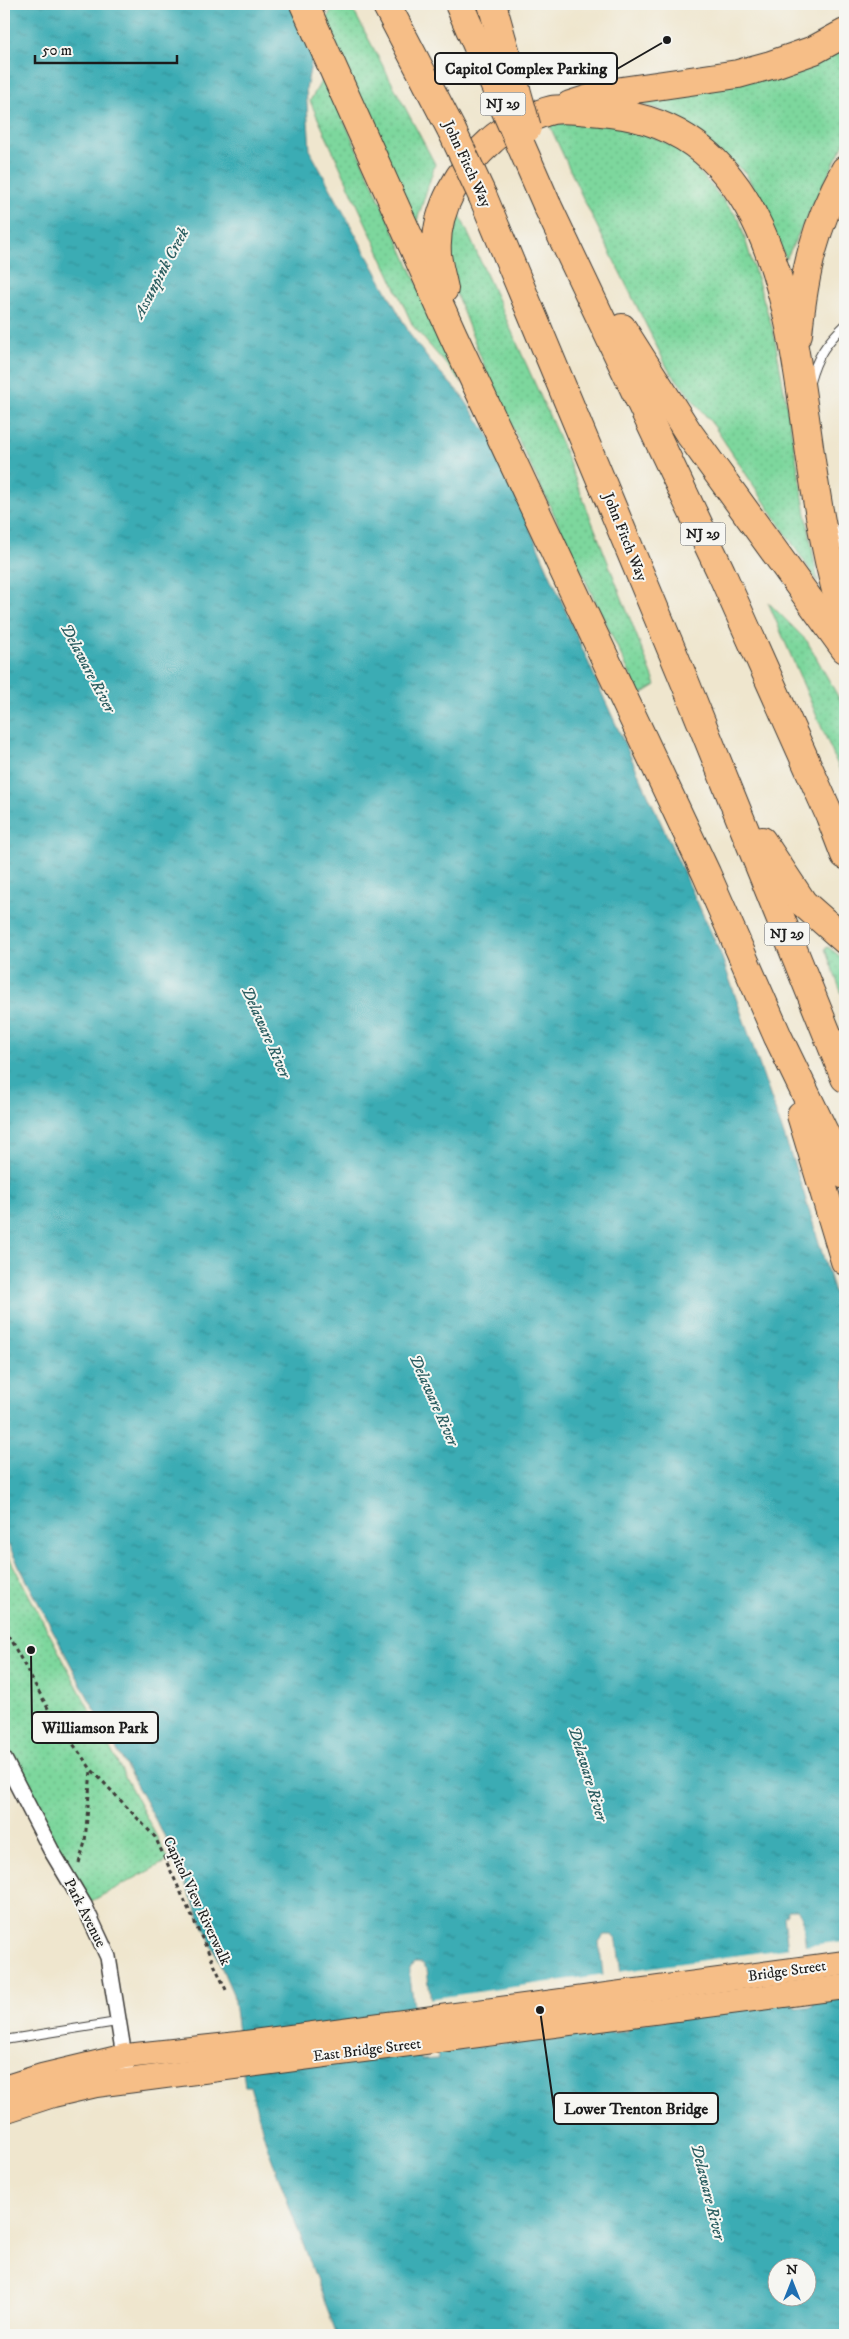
<svg xmlns="http://www.w3.org/2000/svg" width="849" height="2339" font-family="'IM FELL DW Pica',serif">
<style>
.grass{fill:url(#grass-dots);stroke:#4c7a5c}
.water{fill:url(#water-ripples);stroke:#2b6468;fill-rule:evenodd}
.pier{fill:#efe6ce}
.lines{fill:none;stroke-linecap:round;stroke-linejoin:round}
.lane-casing{stroke:#3c3a37;stroke-width:10}
.street-casing{stroke:#3c3a37;stroke-width:18}
.primary-casing{stroke:#3c3a37;stroke-width:26}
.highway-casing{stroke:#3c3a37;stroke-width:30}
.path{stroke:#3c3a37;stroke-width:3;stroke-dasharray:4 4;stroke-linecap:butt}
.lane{stroke:#fff;stroke-width:8}
.street{stroke:#fff;stroke-width:15}
.primary{stroke:#f6be87;stroke-width:24}
.highway{stroke:#f6be87;stroke-width:28}
.highway-bridge-casing{stroke:#3c3a37;stroke-width:30;stroke-linecap:butt}
.highway-bridge{stroke:#f6be87;stroke-width:28}
.labels{text-anchor:middle;dominant-baseline:central;stroke-width:4;stroke-linejoin:round;paint-order:stroke}
.shield{fill:#f6f6f2;stroke:#5d5d5c;stroke-width:1}
.shield-label{font-size:14px;font-weight:bold;fill:#1c1c1c}
.street-label{font-size:15px;fill:#1c1c1c;stroke:#f6f6f2}
.water-label{font-size:16px;font-style:italic;fill:#2a5d60;stroke:#f6f6f2}
.leader{fill:none;stroke:#1c1c1c;stroke-width:2}
.callout-dot{fill:#1c1c1c;stroke:#f6f6f2;stroke-width:2}
.callout{fill:#f6f6f2;stroke:#1c1c1c;stroke-width:2}
.callout-label{font-size:16px;text-anchor:middle;font-weight:bold;fill:#1c1c1c}
</style>
<defs>
<pattern id="grass-dots" width="8" height="8" patternUnits="userSpaceOnUse" patternTransform="scale(1.25)"><rect width="8" height="8" fill="#7dd79d"/><path d="M2 2h.1M6 6h.1" fill="none" stroke="#6bb887" stroke-width="1.8" stroke-linecap="round"/></pattern>
<pattern id="water-ripples" width="26" height="14" patternUnits="userSpaceOnUse" patternTransform="scale(1.25)"><rect width="26" height="14" fill="#3aacb4"/><path d="M2 4q2-2 4 0t4 0M15 11q2-2 4 0t4 0" fill="none" stroke="#308b92"/></pattern>
</defs>
<rect width="100%" height="100%" fill="#f6f6f2"/>
<filter id="ink" filterUnits="userSpaceOnUse"><feTurbulence type="fractalNoise" baseFrequency=".02" numOctaves="2"/><feDisplacementMap in="SourceGraphic" scale="10" xChannelSelector="R" yChannelSelector="G"/><feConvolveMatrix kernelMatrix="1 2 1 2 8 2 1 2 1" color-interpolation-filters="sRGB"/></filter>
<filter id="wash" filterUnits="userSpaceOnUse"><feTurbulence type="fractalNoise" baseFrequency=".0096" numOctaves="4" result="noise"/><feDisplacementMap in="SourceGraphic" scale="20" xChannelSelector="R" yChannelSelector="G"/><feGaussianBlur stdDeviation="1.12" result="paint"/><feColorMatrix in="noise" values="0 0 0 0 0 0 0 0 0 0 0 0 0 0 0 0 0 1.4 0 .05"/><feComposite in="paint" operator="in"/></filter>
<g filter="url(#wash)">
<rect width="100%" height="100%" fill="#efe6ce"/>
<g class="grass">
<path d="M333 4H350L435 164 416 224 325 25Z"/>
<path d="M845 40V141L786 259 746 173 662 110 627 100Z"/>
<path d="M324 76 462 383 413 326 310 101Z"/>
<path d="M612 120 680 149 739 219 774 334 818 582 714 426 668 369 581 194 549 124Z"/>
<path d="M455 204 560 440 656 685 640 695 488 376 446 268Z"/>
<path d="M768 602 807 641 845 709V782Z"/>
<path d="M828 947 845 960V1002L825 949Z"/>
<path d="M4 1548 169 1860 84 1905 4 1752Z"/>
</g>
<path class="water" d="M4 4H323L306 89 310 151 411 336 429 360 462 396 491 439 603 696 720 952 802 1187 845 1328V2335H337L267 2146 250 2086H245L233 1994 166 1839 84 1690 4 1537ZM789 1910H797L802 1916 813 2006 795 2008 784 1917ZM604 1935H612L617 1941 628 2031 610 2033 599 1942ZM414 1963H422L427 1969 438 2059 421 2060 409 1970ZM776 2266H806V2296H776Z"/>
<g class="pier">
<path d="M845 1941V1994L810 1999 804 1946Z"/>
<path d="M791 1948 797 2001 625 2025 618 1972Z"/>
<path d="M606 1974 612 2027 435 2052 428 1999Z"/>
</g>
</g>
<g filter="url(#ink)">
<g class="lines">
<defs>
<g id="lane">
<path d="M810 382C817 356 826 343 845 325"/>
<path d="M834 528 845 548"/>
<path d="M4 2040 117 2022"/>
</g>
<path id="street" d="M4 1759 51 1850 84 1905 108 1957 128 2081"/>
<g id="primary">
<path d="M4 2088 42 2076 126 2056 238 2044 845 1963"/>
<path d="M4 2111 53 2095 96 2085 845 1987"/>
</g>
<g id="highway">
<path d="M304 4 453 335 706 873 778 1037 845 1175"/>
<path d="M386 4 452 131"/>
<path d="M570 105 608 93 738 74 771 65 814 50 845 33"/>
<path d="M483 197 685 682 845 1078"/>
<path d="M547 205 721 572 830 816 845 855"/>
<path d="M444 289C442 278 438 266 437 254 434 209 460 168 492 140 502 130 538 113 552 110 567 107 594 112 610 113 790 132 793 358 816 493 823 537 833 582 845 625"/>
<path d="M622 328 688 432 845 649"/>
<path d="M798 334C804 273 815 224 845 170"/>
<path d="M762 841 803 903 845 940"/>
<path d="M801 1115 845 1261"/>
</g>
</defs>
<use href="#lane" class="lane-casing"/>
<use href="#street" class="street-casing"/>
<use href="#primary" class="primary-casing"/>
<use href="#highway" class="highway-casing"/>
<g class="path">
<path d="M4 1628 50 1712 91 1769 155 1837 227 1992"/>
<path d="M79 1863 85 1842 91 1770"/>
</g>
<use href="#lane" class="lane"/>
<use href="#street" class="street"/>
<use href="#primary" class="primary"/>
<use href="#highway" class="highway"/>
<defs>
<g id="highway-bridge">
<path d="M459 4 547 205"/>
<path d="M492 4 527 128"/>
<path d="M452 131 483 197"/>
</g>
</defs>
<use href="#highway-bridge" class="highway-bridge-casing"/>
<use href="#highway-bridge" class="highway-bridge"/>
</g>
</g>
<g class="labels">
<g class="shield">
<rect x="480.5" y="92.5" width="45" height="23" rx="4"/>
<rect x="680.5" y="522.5" width="45" height="23" rx="4"/>
<rect x="764.5" y="922.5" width="45" height="23" rx="4"/>
</g>
<g class="shield-label">
<text x="503" y="104">NJ 29</text>
<text x="703" y="534">NJ 29</text>
<text x="787" y="934">NJ 29</text>
</g>
<g class="street-label">
<text transform="translate(467 164) rotate(65)">John Fitch Way</text>
<text transform="translate(625 537) rotate(68)">John Fitch Way</text>
<text transform="translate(197 1901) rotate(65)">Capitol View Riverwalk</text>
<text transform="translate(85 1913) rotate(63)">Park Avenue</text>
<text transform="translate(787 1971) rotate(-8)">Bridge Street</text>
<text transform="translate(367 2050) rotate(-7)">East Bridge Street</text>
</g>
<g class="water-label">
<text transform="translate(161 273) rotate(-62)">Assunpink Creek</text>
<text transform="translate(88 668) rotate(62)">Delaware River</text>
<text transform="translate(266 1032) rotate(66)">Delaware River</text>
<text transform="translate(434 1400) rotate(66)">Delaware River</text>
<text transform="translate(588 1774) rotate(73)">Delaware River</text>
<text transform="translate(708 2192) rotate(76)">Delaware River</text>
</g>
</g>
<path class="leader" d="M667 40L617 69M31 1650L32 1728M540 2010L554 2109"/>
<g class="callout-dot">
<circle cx="667" cy="40" r="5"/>
<circle cx="31" cy="1650" r="5"/>
<circle cx="540" cy="2010" r="5"/>
</g>
<g class="callout">
<rect x="435" y="53" width="182" height="31" rx="5"/>
<rect x="32" y="1712" width="126" height="31" rx="5"/>
<rect x="554" y="2093" width="164" height="31" rx="5"/>
</g>
<g class="callout-label">
<text x="526" y="74">Capitol Complex Parking</text>
<text x="95" y="1733">Williamson Park</text>
<text x="636" y="2114">Lower Trenton Bridge</text>
</g>
<rect width="849" height="2339" fill="none" stroke="#f6f6f2" stroke-width="20"/>
<g transform="translate(792 2282)"><circle r="24" fill="#f6f6f2" stroke="#9f9f9c"/>
<path d="M0-4L9 19L0 12L-9 19Z" fill="#1f6fb2"/>
<text y="-8" font-size="14" font-weight="bold" text-anchor="middle" fill="#1c1c1c">N</text>
</g>
<path d="M35 55v8h142v-8" fill="none" stroke="#1c1c1c" stroke-width="2.5"/>
<text x="42" y="55" font-size="15" fill="#1c1c1c" stroke="#f6f6f2" stroke-width="4" paint-order="stroke">50 m</text>
</svg>
